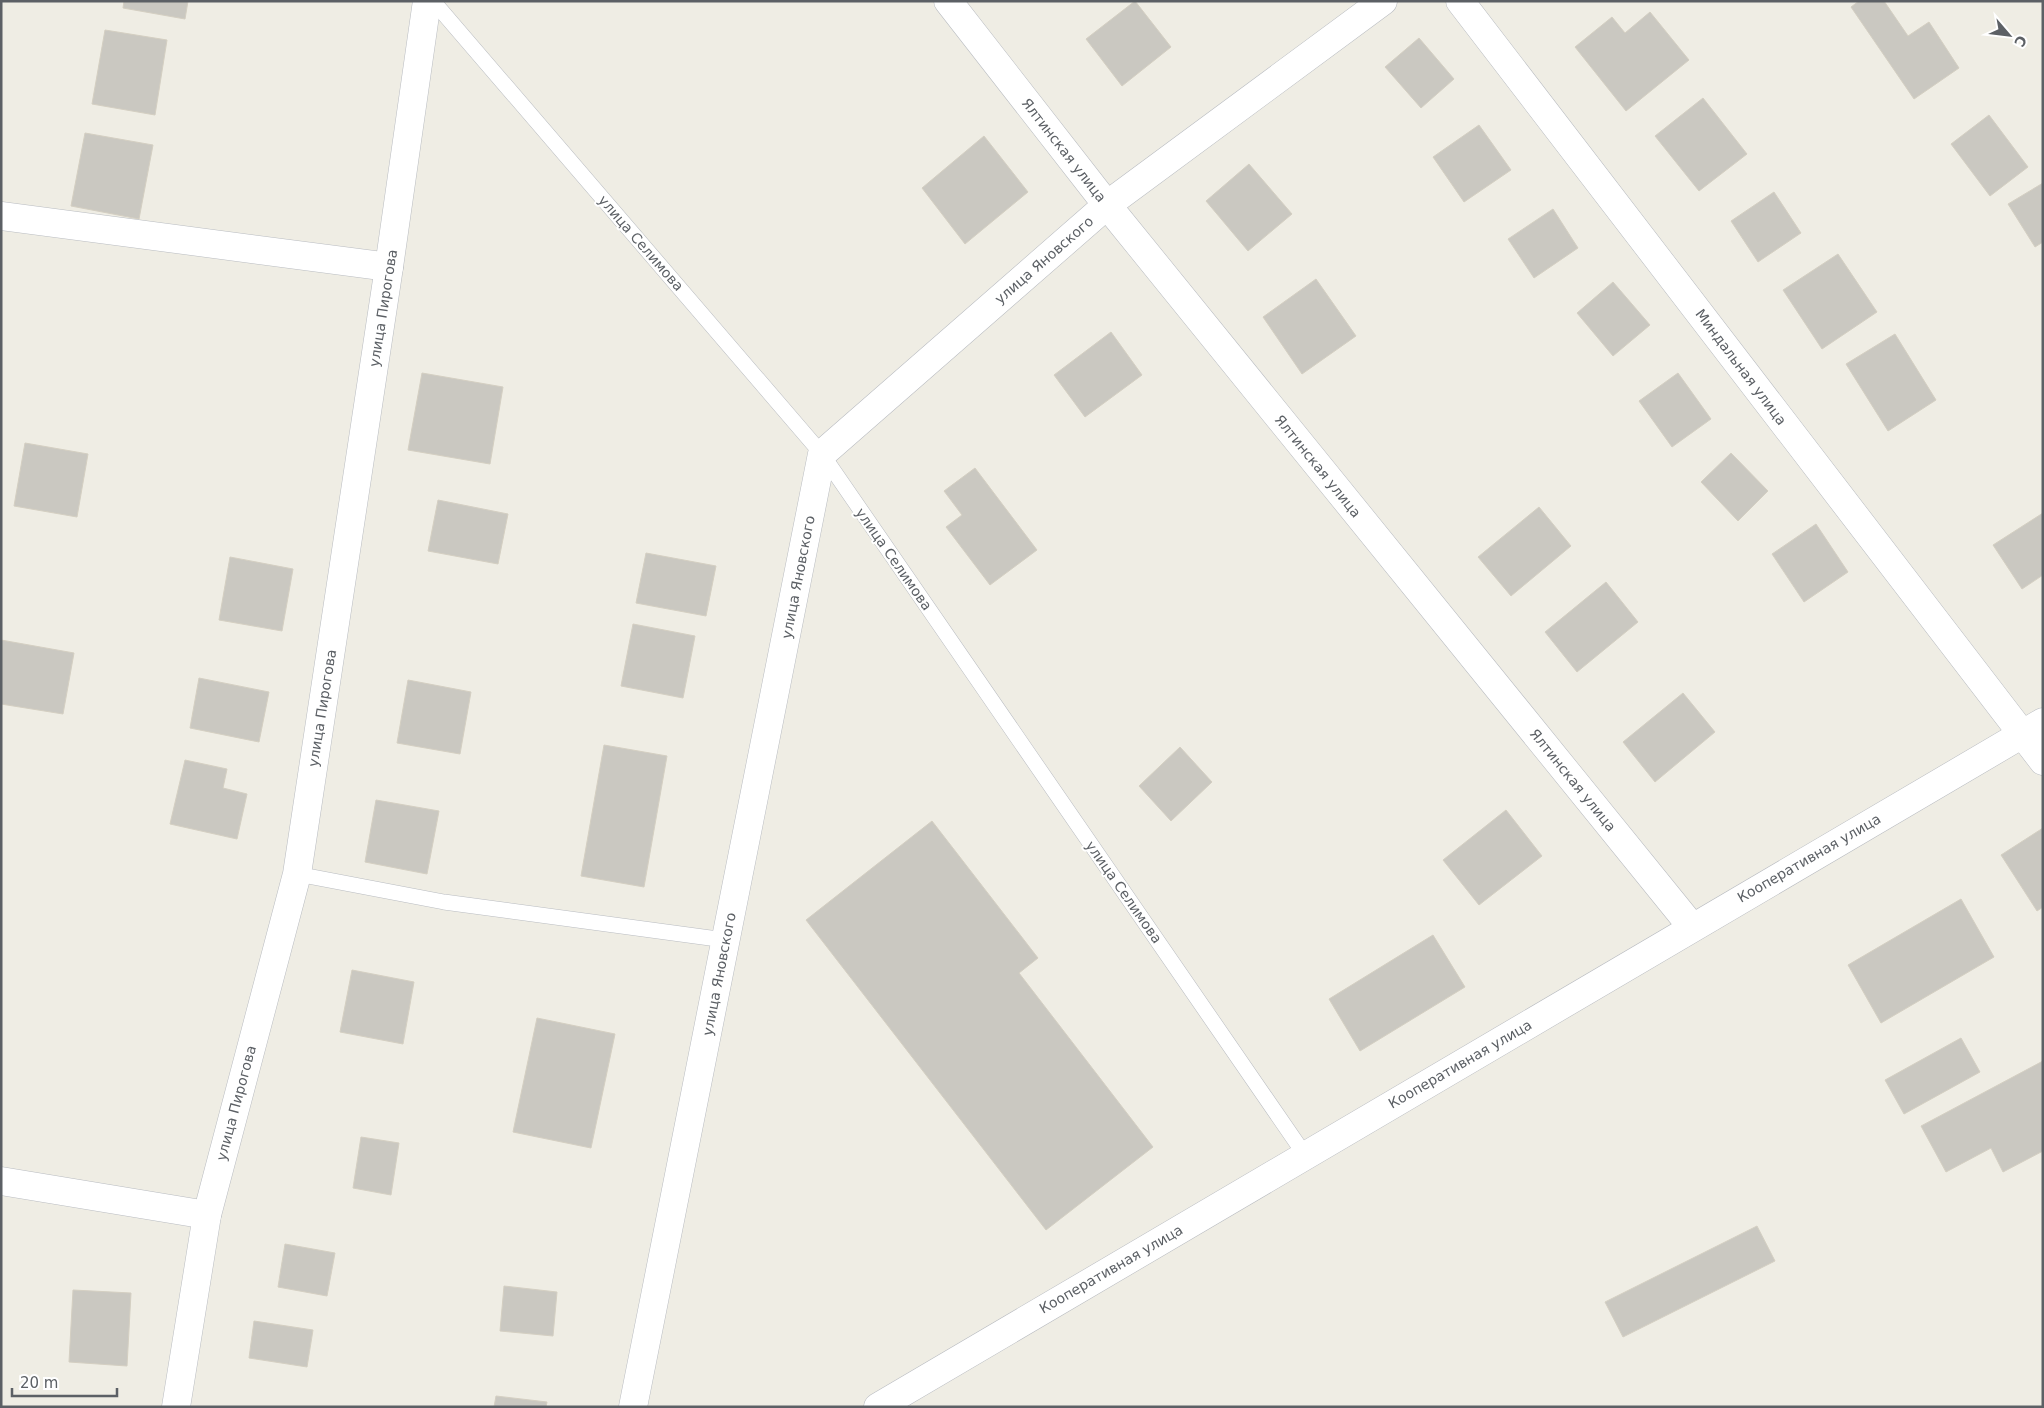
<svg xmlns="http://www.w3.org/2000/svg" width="2044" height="1408" font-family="'DejaVu Sans',sans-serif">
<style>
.building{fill:#cac8c1;stroke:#d4cfc2}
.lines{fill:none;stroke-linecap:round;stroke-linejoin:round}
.service-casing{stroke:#b9bcc1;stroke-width:16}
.minor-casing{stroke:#b9bcc1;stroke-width:29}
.tertiary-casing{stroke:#b9bcc1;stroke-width:29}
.service{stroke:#fff;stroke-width:15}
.minor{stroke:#fff;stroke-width:28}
.tertiary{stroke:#fff;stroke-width:28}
.labels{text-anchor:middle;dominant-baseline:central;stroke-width:4;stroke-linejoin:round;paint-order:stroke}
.street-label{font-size:14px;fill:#5c6065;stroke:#fff}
</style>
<rect width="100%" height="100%" fill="#efede4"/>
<g class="building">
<path d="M124 1H188L185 19 123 8Z"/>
<path d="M1135 1 1171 47 1122 86 1086 39Z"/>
<path d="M1859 1H1884L1908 36 1929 22 1959 68 1914 99 1851 7Z"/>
<path d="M1650 12 1689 60 1626 111 1575 47 1612 17 1625 33Z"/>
<path d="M105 30 167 40 155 115 92 104Z"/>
<path d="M1419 38 1454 79 1421 108 1385 67Z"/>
<path d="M1703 98 1747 154 1699 191 1655 136Z"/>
<path d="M1989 115 2028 167 1990 196 1951 144Z"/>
<path d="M1479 125 1511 170 1464 202 1433 157Z"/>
<path d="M85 133 153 145 139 219 71 206Z"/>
<path d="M984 136 1028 192 965 244 922 188Z"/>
<path d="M1249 164 1292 214 1248 251 1206 201Z"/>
<path d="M2043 183V242L2035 247 2008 204Z"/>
<path d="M1774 192 1801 233 1758 262 1731 221Z"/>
<path d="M1553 209 1578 248 1534 278 1508 239Z"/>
<path d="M1838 254 1877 312 1822 349 1783 290Z"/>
<path d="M1316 279 1356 336 1302 374 1263 317Z"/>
<path d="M1613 282 1650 325 1613 356 1577 313Z"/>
<path d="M1111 332 1142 375 1085 417 1054 375Z"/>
<path d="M1895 334 1936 400 1888 431 1846 364Z"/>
<path d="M422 373 503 387 490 464 408 450Z"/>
<path d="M1678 373 1711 419 1672 447 1639 401Z"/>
<path d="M25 443 88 454 77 517 14 506Z"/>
<path d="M1731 453 1768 491 1738 521 1701 482Z"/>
<path d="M975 468 1037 550 990 585 946 527 962 515 944 491Z"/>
<path d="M438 500 508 514 498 564 428 551Z"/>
<path d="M1539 507 1571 546 1511 596 1478 557Z"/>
<path d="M2043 513V575L2022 589 1993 545Z"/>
<path d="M1816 524 1848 572 1804 602 1772 554Z"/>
<path d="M646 553 716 566 706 616 636 603Z"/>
<path d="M230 557 293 569 282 631 219 620Z"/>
<path d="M1606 582 1638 622 1577 672 1545 632Z"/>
<path d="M633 624 695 636 683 698 621 686Z"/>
<path d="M1 640 74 653 63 714 1 704Z"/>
<path d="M199 678 269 692 259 742 190 728Z"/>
<path d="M408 680 471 692 460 754 397 743Z"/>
<path d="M1683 693 1715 732 1655 782 1623 742Z"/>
<path d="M604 745 667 756 644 887 581 876Z"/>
<path d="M1180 747 1212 782 1171 821 1139 786Z"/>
<path d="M185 760 227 769 223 788 247 794 237 839 170 824Z"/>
<path d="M376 800 439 811 427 874 365 862Z"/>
<path d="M1506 810 1542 856 1479 905 1443 860Z"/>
<path d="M932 821 1038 958 1019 973 1153 1147 1046 1230 806 920Z"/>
<path d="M2043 828V907L2037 911 2001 855Z"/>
<path d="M1961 899 1994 957 1881 1023 1848 965Z"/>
<path d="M1433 935 1465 987 1360 1051 1329 999Z"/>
<path d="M352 970 414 982 403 1044 340 1032Z"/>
<path d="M537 1018 615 1034 591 1148 513 1132Z"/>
<path d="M1961 1038 1980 1072 1904 1114 1885 1080Z"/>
<path d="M2043 1061V1151L2003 1172 1991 1148 1946 1172 1921 1126Z"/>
<path d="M361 1137 399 1143 391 1195 353 1188Z"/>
<path d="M1757 1226 1775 1261 1623 1337 1605 1302Z"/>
<path d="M285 1244 335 1253 327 1296 278 1287Z"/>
<path d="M504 1286 557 1292 553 1336 500 1331Z"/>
<path d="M73 1290 131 1293 127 1366 69 1362Z"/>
<path d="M254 1321 313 1330 307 1367 249 1358Z"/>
<path d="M496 1396 547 1402 546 1407H494Z"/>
</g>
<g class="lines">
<defs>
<g id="service">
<path d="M433 1 822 454 1305 1155"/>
<path d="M297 874 444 902 725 940"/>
</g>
<g id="minor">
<path d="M948 1 1107 205 1692 927"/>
<path d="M1460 1 2043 761"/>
<path d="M1 216 389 267"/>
<path d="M1 1181 207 1215"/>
<path d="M176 1407 207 1215 297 874 389 267 427 1"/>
<path d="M633 1407 822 454 1107 205 1383 1"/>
</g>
<path id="tertiary" d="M878 1407 2043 722"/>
</defs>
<use href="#service" class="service-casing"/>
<use href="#minor" class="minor-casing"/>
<use href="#tertiary" class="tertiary-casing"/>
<use href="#service" class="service"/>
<use href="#minor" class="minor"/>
<use href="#tertiary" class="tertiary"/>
</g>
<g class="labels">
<g class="street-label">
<text transform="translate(1064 150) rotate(52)">Ялтинская улица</text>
<text transform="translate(641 243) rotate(49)">улица Селимова</text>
<text transform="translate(1044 260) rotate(-41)">улица Яновского</text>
<text transform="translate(383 308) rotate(-81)">улица Пирогова</text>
<text transform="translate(1741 367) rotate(53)">Миндальная улица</text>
<text transform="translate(1318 466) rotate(51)">Ялтинская улица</text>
<text transform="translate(894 559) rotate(55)">улица Селимова</text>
<text transform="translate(798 577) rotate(-79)">улица Яновского</text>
<text transform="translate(322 708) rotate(-81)">улица Пирогова</text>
<text transform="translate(1573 780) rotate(51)">Ялтинская улица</text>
<text transform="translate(1809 858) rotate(-30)">Кооперативная улица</text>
<text transform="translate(1124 892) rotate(55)">улица Селимова</text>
<text transform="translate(719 974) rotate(-79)">улица Яновского</text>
<text transform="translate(1460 1064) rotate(-30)">Кооперативная улица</text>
<text transform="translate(236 1103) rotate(-75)">улица Пирогова</text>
<text transform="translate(1111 1269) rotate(-30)">Кооперативная улица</text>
</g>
</g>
<rect width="2044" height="1408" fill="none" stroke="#5c6065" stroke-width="5"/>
<g transform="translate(2009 35) rotate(118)" stroke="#ffffff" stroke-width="4" paint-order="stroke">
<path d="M0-4L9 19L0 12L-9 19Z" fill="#5c6065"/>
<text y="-8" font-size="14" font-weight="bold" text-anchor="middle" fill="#5c6065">С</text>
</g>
<path d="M12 1388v8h105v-8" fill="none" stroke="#5c6065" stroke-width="2.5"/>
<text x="20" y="1388" font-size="15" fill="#5c6065" stroke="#ffffff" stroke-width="4" paint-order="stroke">20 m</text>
</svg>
